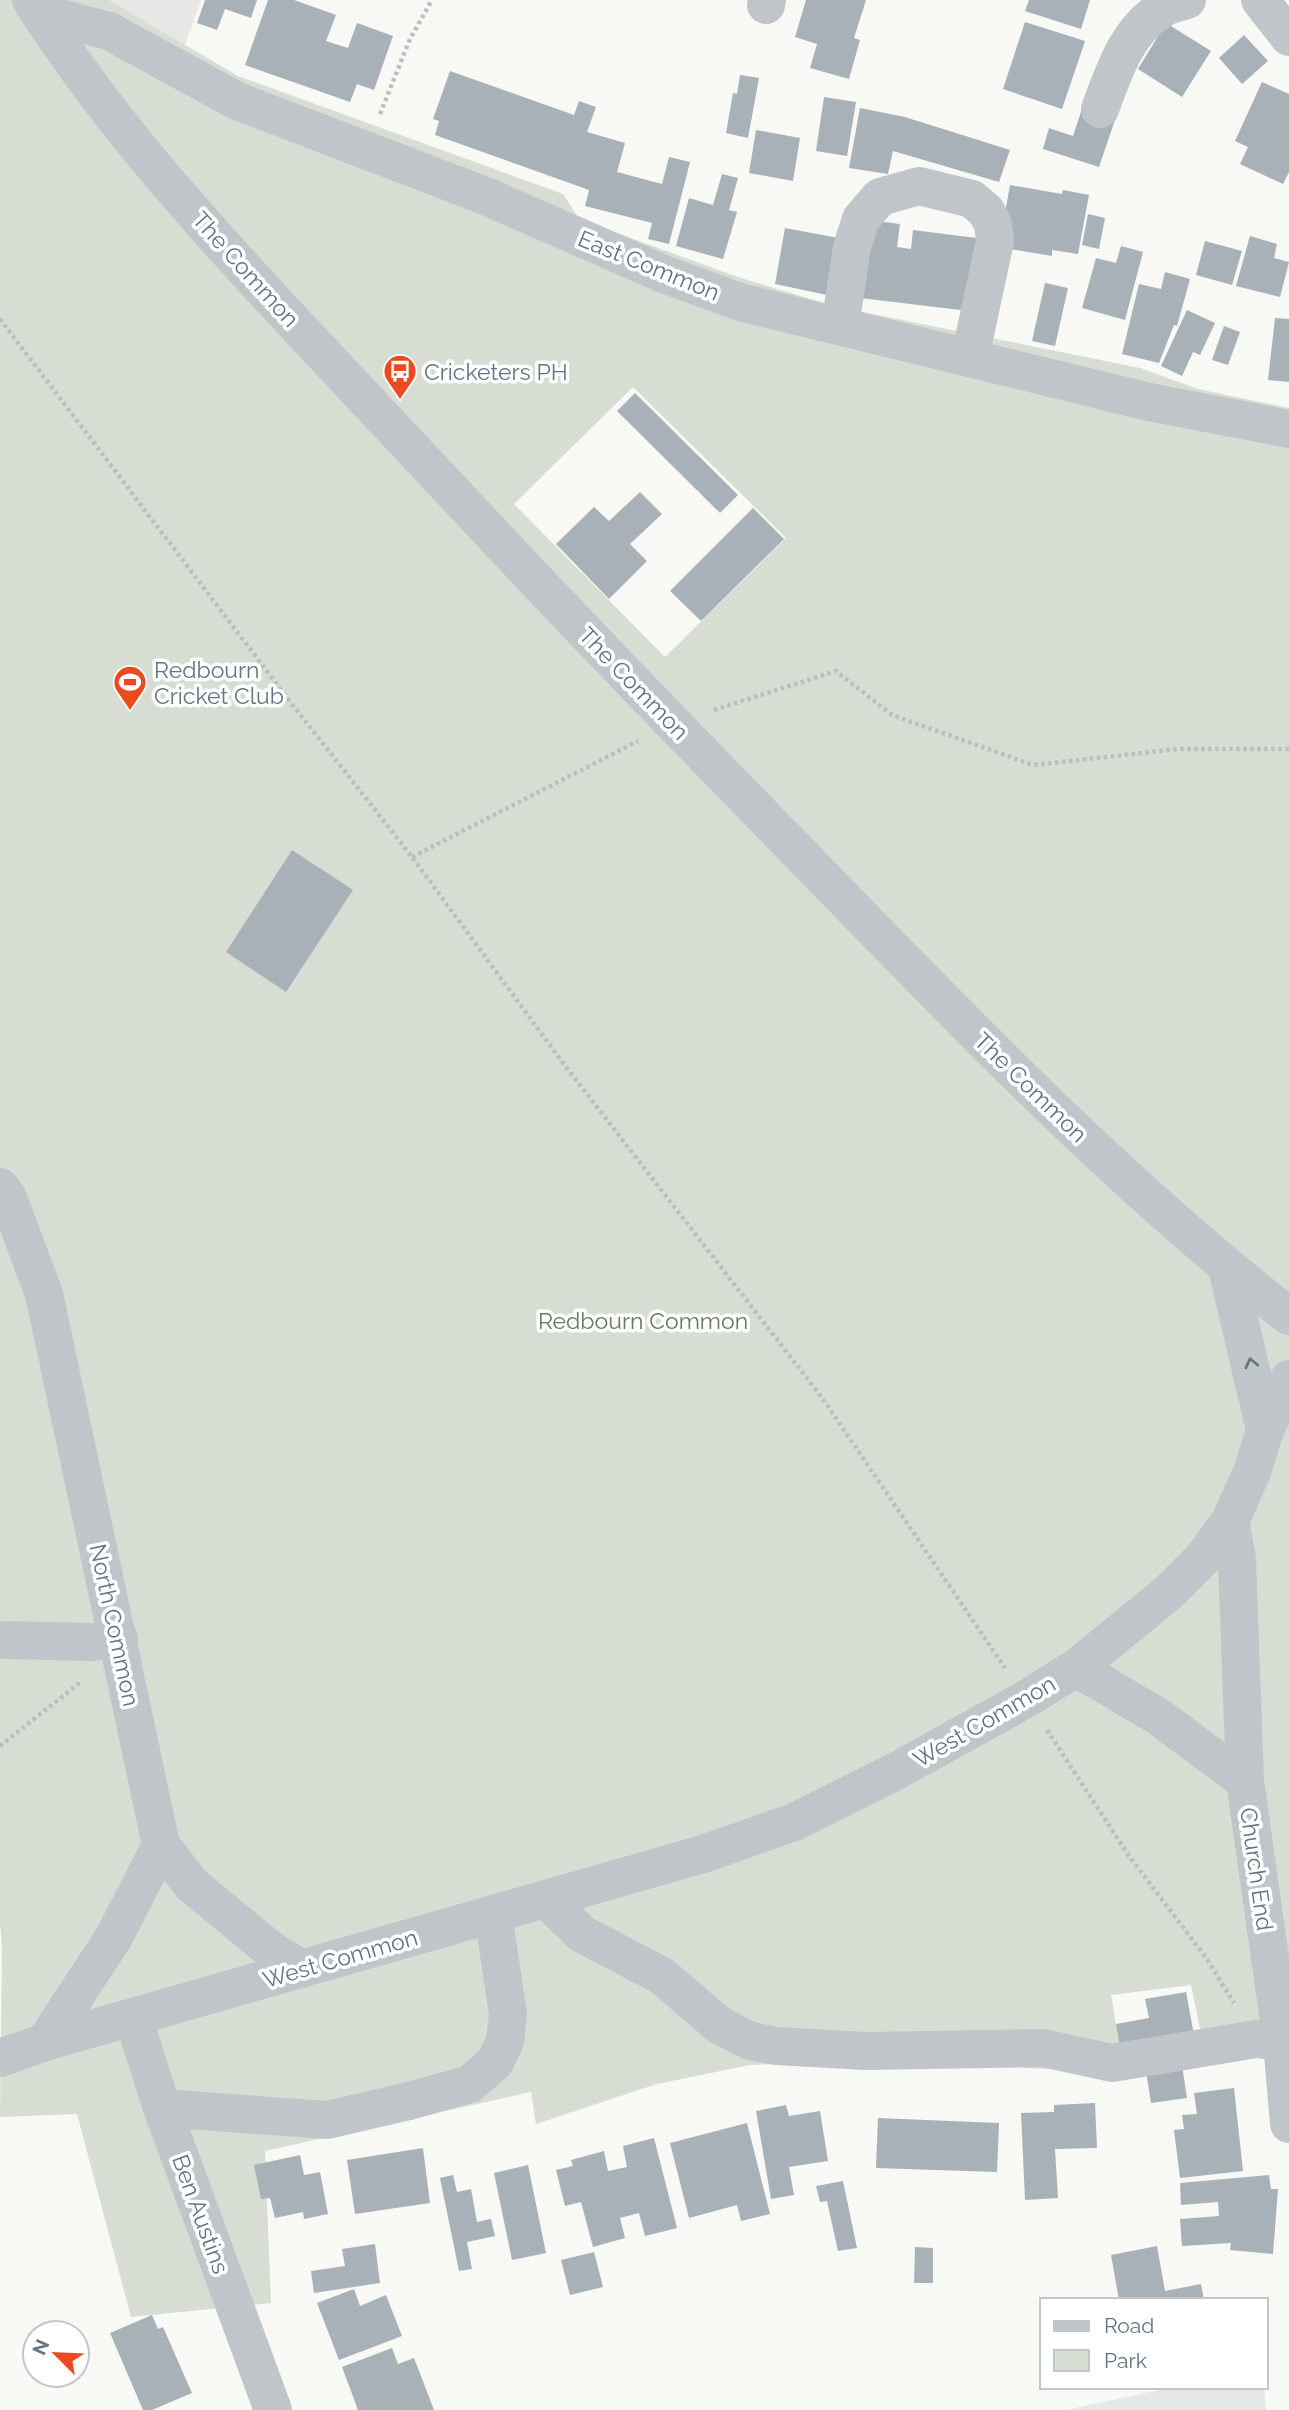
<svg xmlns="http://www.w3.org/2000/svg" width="1289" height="2410" font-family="Raleway,sans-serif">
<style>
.built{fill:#e6e7e6}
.green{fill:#d8ddd4;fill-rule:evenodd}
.building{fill:#a7b1b7}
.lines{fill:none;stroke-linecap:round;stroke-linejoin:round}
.path{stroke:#babec1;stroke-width:4.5;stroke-dasharray:3.5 3.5;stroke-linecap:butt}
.minor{stroke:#c0c5c9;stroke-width:38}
.oneway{stroke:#617582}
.labels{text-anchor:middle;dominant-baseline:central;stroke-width:7;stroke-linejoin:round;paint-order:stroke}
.street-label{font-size:23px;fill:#617582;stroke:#fff}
.poi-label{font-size:23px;fill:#617582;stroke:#fff;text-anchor:start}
.park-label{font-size:23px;fill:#667961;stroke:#fff}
</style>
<rect width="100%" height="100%" fill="#f8f8f5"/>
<g class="built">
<path d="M109 0H201L185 45Z"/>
<path d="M1172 2387H1264L1266 2410H1066Z"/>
</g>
<path class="green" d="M0 0H109L238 76 563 194 579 219 735 276 833 306 1140 368 1198 389 1289 408V2057L1247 2055 1109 2071 1023 2068 1019 2055 750 2065 657 2084 536 2124 531 2092 265 2151 271 2303 131 2317 77 2114 0 2117 2 1946 0 1923ZM633 387 786 538 665 657 514 504ZM1191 1985 1201 2033 1120 2048 1111 1995Z"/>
<g class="building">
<path d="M205 0H257L251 18 225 9 217 30 197 23Z"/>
<path d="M268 0H294L336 15 326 41 348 48 357 23 393 36 374 90 357 84 350 102 245 65Z"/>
<path d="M806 0H866L854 38 860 40 849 79 810 68 817 44 795 37Z"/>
<path d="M1029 0H1090L1081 29 1025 11Z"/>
<path d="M1025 22 1085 41 1062 109 1003 89Z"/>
<path d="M1166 23 1211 51 1182 97 1138 69Z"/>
<path d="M1244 35 1268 61 1242 84 1219 58Z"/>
<path d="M450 71 574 115 579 101 596 107 587 132 625 143 617 172 662 184 669 157 690 162 669 244 648 239 652 223 585 206 589 190 435 135 439 121 433 119Z"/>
<path d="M740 75 759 78 748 138 726 133 733 93 737 94Z"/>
<path d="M1262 82 1289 94V172L1283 184 1240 164 1248 147 1235 141Z"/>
<path d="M824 97 856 102 847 156 816 151Z"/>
<path d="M1083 106 1116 117 1099 167 1043 149 1049 128 1073 136Z"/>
<path d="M860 108 905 117 1010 150 999 182 893 151 888 174 849 168Z"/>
<path d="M756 130 800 138 793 181 749 173Z"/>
<path d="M722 174 738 178 729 210 737 212 723 259 676 246 689 198 713 205Z"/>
<path d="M1010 185 1062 194 1063 190 1089 195 1078 254 1052 250V256L999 247Z"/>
<path d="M1088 214 1105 218 1099 249 1082 245Z"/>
<path d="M869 220 900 224 897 247 911 249 913 230 984 239 969 311 860 298Z"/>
<path d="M785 228 844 239 832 296 775 284Z"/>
<path d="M1250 236 1277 244 1274 258 1289 262 1280 297 1236 286Z"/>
<path d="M1205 241 1242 251 1232 285 1196 275Z"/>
<path d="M1121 246 1143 252 1125 320 1082 308 1096 258 1116 263Z"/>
<path d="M1165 272 1190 279 1177 326 1174 325 1159 363 1122 354 1139 284 1161 289Z"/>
<path d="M1045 283 1068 288 1055 346 1032 341Z"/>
<path d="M1187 310 1215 323 1200 355 1193 352 1182 376 1161 366Z"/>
<path d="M1275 318 1289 319V382L1268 380Z"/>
<path d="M1224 326 1240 332 1228 365 1212 360Z"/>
<path d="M635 393 738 495 720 513 617 411Z"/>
<path d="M640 492 662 514 630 544 647 561 609 599 556 544 594 507 609 521Z"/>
<path d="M753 508 784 539 701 621 670 591Z"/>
<path d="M292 850 353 890 286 992 226 952Z"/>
<path d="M1186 1992 1194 2035 1120 2048 1116 2024 1149 2018 1145 1999Z"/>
<path d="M1182 2065 1187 2098 1151 2103 1146 2071Z"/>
<path d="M1234 2088 1243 2171 1180 2178 1174 2130 1184 2129 1182 2115 1197 2114 1194 2093Z"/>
<path d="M1095 2103 1097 2148 1055 2149 1058 2198 1025 2200 1021 2113 1054 2112V2105Z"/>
<path d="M786 2105 789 2116 820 2111 828 2161 789 2167 794 2195 771 2199 756 2111Z"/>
<path d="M878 2118 999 2123 997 2172 876 2168Z"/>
<path d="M747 2123 770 2214 741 2221 737 2205 689 2218 670 2143Z"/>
<path d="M654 2138 677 2228 645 2236 639 2213 620 2218 625 2238 593 2247 581 2202 565 2206 556 2170 573 2166 571 2160 604 2151 608 2171 627 2167 623 2146Z"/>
<path d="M423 2148 430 2203 355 2214 347 2160Z"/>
<path d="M300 2155 304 2175 320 2172 328 2214 304 2219 303 2212 275 2218 270 2198 261 2199 254 2165Z"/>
<path d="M528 2165 546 2253 512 2260 494 2173Z"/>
<path d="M453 2175 457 2192 471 2189 477 2222 491 2219 495 2236 467 2242 472 2269 459 2271 440 2178Z"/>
<path d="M1269 2175 1271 2189H1278L1273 2254 1230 2250 1231 2243 1182 2246 1180 2219 1219 2216 1218 2202 1181 2205 1180 2183Z"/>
<path d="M843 2181 857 2248 838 2251 827 2201 820 2202 816 2186Z"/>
<path d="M375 2244 380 2283 314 2293 311 2271 345 2266 342 2249Z"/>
<path d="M1157 2246 1165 2291 1201 2284 1204 2300H1119L1111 2255Z"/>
<path d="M915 2247 933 2248V2283H914Z"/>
<path d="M594 2252 603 2287 570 2295 561 2260Z"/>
<path d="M354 2289 360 2306 386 2295 402 2336 339 2360 317 2303Z"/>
<path d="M152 2315 158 2329 163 2327 192 2393 152 2410H143L110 2333Z"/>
<path d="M392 2348 398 2364 414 2358 434 2410H358L342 2367Z"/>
</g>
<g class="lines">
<g class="path">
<path d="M380 114 410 39 432 0"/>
<path d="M0 319 288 699 412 857 566 1067 823 1399 1005 1668"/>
<path d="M714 710 836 671 892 715 1033 765 1178 749H1289"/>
<path d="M412 857 638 741"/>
<path d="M1047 1730 1129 1856 1207 1959 1234 2003"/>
<path d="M0 1746 82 1681"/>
</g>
<g class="minor">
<path d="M31 0C107 120 201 223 297 326 364 398 431 469 498 540 613 663 731 783 848 903 988 1047 1130 1192 1289 1316"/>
<path d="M1260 0 1289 37"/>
<path d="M766 5 767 0"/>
<path d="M40 13 109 31 237 101 483 195 666 275 740 302 1149 402 1289 429"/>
<path d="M1100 109C1114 72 1126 31 1162 9 1169 4 1179 3 1187 0"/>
<path d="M840 326 852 247 861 219 880 197 919 186 972 199 986 211 993 224 995 241 970 357"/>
<path d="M0 1187 8 1198 44 1294 161 1845 114 1937 45 2042"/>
<path d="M1227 1268 1265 1430"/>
<path d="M1230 1521 1237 1558 1245 1781 1282 2042 1289 2124"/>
<path d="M0 1640 94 1642 119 1638"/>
<path d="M1076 1668 1159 1717 1245 1781"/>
<path d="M161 1845 192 1885 271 1950 302 1969"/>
<path d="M547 1900 582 1934 662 1976 719 2025 750 2041 777 2046 865 2051 1043 2048 1112 2063 1256 2039 1282 2042"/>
<path d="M133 2017 162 2108 273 2410"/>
<path d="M0 2058 45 2042 703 1854 794 1822 898 1770 1026 1699 1076 1668 1168 1593 1203 1558 1230 1521 1252 1472 1265 1430 1289 1379"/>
<path d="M162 2108 327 2120 409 2101 470 2084 495 2062 505 2041 508 2014 493 1914"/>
</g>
</g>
<defs><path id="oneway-chevron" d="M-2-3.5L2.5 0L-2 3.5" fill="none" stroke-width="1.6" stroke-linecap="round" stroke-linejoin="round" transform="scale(1.75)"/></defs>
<use class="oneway" href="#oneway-chevron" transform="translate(1251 1363) rotate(-103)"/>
<defs>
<symbol id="bus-pin" viewBox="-11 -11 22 30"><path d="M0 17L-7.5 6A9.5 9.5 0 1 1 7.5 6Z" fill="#ed4920" stroke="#fff"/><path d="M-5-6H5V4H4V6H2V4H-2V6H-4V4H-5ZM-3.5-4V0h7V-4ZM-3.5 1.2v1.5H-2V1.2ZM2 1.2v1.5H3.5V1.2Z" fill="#fff"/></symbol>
<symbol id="stadium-pin" viewBox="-11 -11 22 30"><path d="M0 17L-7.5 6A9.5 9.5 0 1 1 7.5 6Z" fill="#ed4920" stroke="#fff"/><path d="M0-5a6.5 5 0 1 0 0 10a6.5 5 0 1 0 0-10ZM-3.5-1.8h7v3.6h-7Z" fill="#fff"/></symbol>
</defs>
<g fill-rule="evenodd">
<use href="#bus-pin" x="381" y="352" width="38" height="52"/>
<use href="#stadium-pin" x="111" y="663" width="38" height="52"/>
</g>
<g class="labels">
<g class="street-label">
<text transform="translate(649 265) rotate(22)">East Common</text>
<text transform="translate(246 269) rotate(48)">The Common</text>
<text transform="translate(634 683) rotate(46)">The Common</text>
<text transform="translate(1031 1087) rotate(44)">The Common</text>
<text transform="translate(115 1625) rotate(78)">North Common</text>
<text transform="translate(984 1721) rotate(-30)">West Common</text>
<text transform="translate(1257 1869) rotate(82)">Church End</text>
<text transform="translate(340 1958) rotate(-16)">West Common</text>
<text transform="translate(201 2214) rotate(70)">Ben Austins</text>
</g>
<g class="poi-label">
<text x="424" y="371">Cricketers PH</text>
<text x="154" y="669">Redbourn<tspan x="154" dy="26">Cricket Club</tspan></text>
</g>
<g class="park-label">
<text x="643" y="1320">Redbourn Common</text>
</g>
</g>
<rect x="1040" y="2298" width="228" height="91" fill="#ffffff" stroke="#c0c8cd" stroke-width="2"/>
<rect x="1054" y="2321" width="35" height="10" fill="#c0c5c9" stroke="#c0c8cd" stroke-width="2"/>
<text x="1104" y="2333" font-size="21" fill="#617582">Road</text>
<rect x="1054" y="2350" width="35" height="21" fill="#d8ddd4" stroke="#c0c8cd" stroke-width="2"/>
<text x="1104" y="2368" font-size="21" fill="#617582">Park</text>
<g transform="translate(56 2354) rotate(294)"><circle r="33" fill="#ffffff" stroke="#c0c8cd" stroke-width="2"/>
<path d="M0-5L12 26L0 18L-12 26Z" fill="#ed4920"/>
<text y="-10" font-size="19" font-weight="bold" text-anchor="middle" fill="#617582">N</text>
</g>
</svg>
